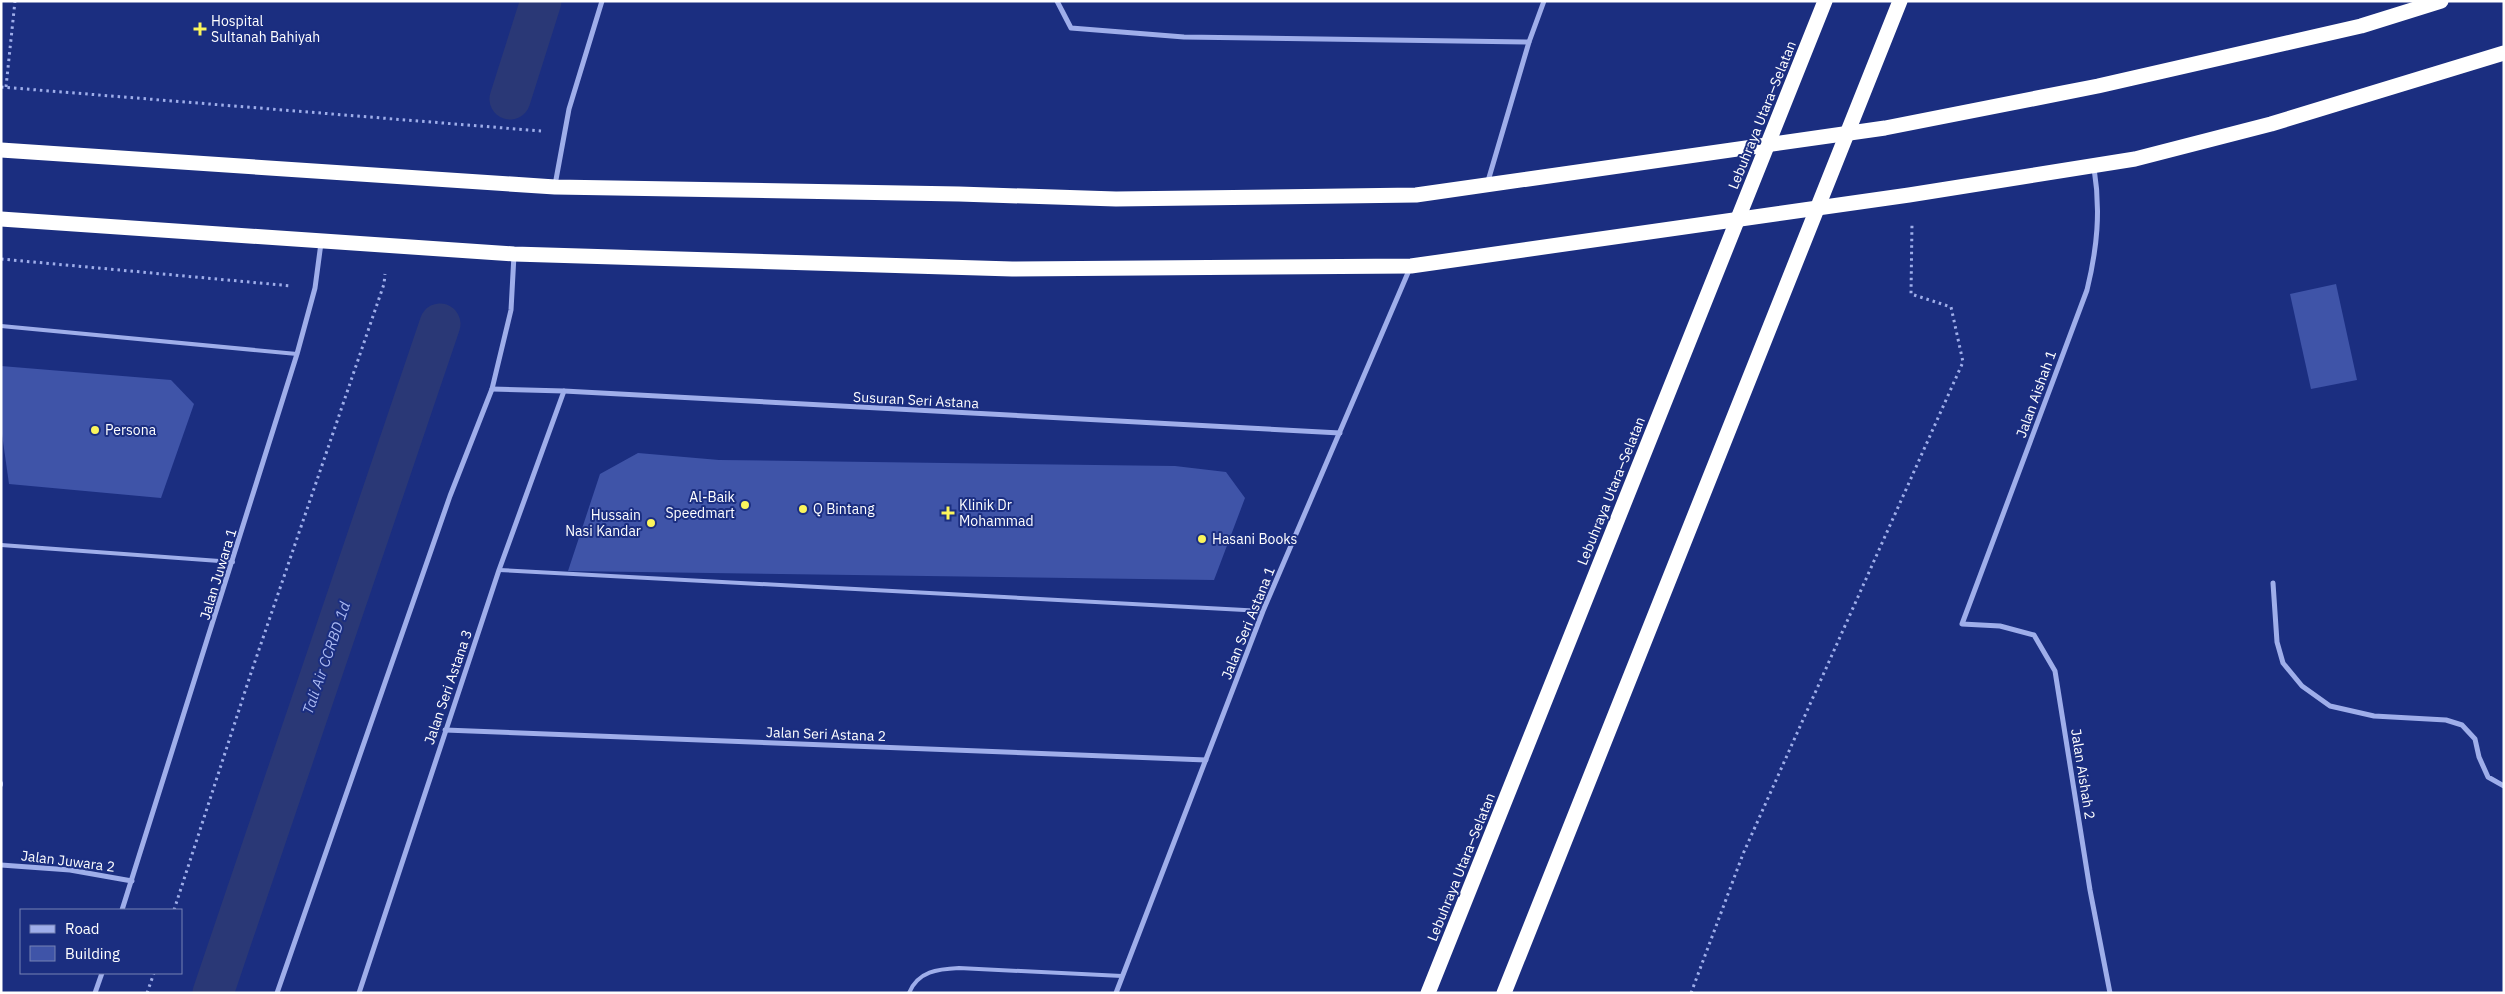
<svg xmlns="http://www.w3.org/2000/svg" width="2505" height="994" font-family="'IBM Plex Sans',sans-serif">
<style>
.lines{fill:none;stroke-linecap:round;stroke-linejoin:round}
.canal{stroke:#2a3876;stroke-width:41}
.building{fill:#3f54a8}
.path{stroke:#9faeea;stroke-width:3;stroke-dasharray:2.5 4;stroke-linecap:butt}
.lane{stroke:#9faeea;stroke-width:4}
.street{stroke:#9faeea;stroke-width:5}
.highway{stroke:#fff;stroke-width:15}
.highway-bridge{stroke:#fff;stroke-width:15}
.poi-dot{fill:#fbf55c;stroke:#1b2e80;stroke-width:2}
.labels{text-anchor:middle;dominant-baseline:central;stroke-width:4;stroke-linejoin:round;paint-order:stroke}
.poi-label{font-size:14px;fill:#fff;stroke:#1b2e80;text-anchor:start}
.street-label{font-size:14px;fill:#fff;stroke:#1b2e80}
.water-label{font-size:15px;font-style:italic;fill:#aab9f1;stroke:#1b2e80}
</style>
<rect width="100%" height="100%" fill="#1b2e80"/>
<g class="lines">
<g class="canal">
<path d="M510 99 541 1"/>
<path d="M213 993 440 324"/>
</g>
</g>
<g class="building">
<path d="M2336 284 2357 380 2311 389 2290 294Z"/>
<path d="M1 366 171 380 194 404 161 498 9 484 1 427Z"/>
<path d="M638 453 719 460 1175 466 1226 472 1245 498 1214 580 568 571 600 474Z"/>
</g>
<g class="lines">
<g class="path">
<path d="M1 87 541 131"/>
<path d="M6 87 15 1"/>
<path d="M1 259 292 286"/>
<path d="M174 910 251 673 384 284 385 274"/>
<path d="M147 993 154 973"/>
<path d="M1691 993 1743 854 1963 362 1951 307 1911 294 1912 223"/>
</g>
<g class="lane">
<path d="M1 326 297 354"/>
<path d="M1 545 233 562"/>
<path d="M499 570 1263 611"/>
<path d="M1 783V785"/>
<path d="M909 993C918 971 938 969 959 968L1122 976"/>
</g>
<g class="street">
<path d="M1057 1 1071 28 1184 37 1529 42"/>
<path d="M2094 168C2101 211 2097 249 2087 290L1962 624 2000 626 2034 635 2055 671 2090 890 2110 993"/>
<path d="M1488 181 1529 42 1544 1"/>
<path d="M555 185 569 109 602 1"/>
<path d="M492 389 564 391 1340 433"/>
<path d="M2273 583 2277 642 2283 663 2302 686 2330 706 2374 716 2446 720 2462 725 2475 739 2479 757 2488 777 2504 786"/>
<path d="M445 730 1206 760"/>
<path d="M1 865 70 870 132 881"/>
<path d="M122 910 297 354 315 288 321 243"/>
<path d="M95 993 102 973"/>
<path d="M277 993 450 496 492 389 511 310 514 255"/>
<path d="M359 993 499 570 564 391"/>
<path d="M1116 993 1263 611 1410 268"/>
</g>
<g class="highway">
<path d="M1 150 555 187 959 194 1116 199 1416 195 1885 128 2098 86 2361 26 2441 1"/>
<path d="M1 219 514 254 1012 269 1411 266 1909 195 2135 159 2271 124 2504 53"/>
</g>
<g class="highway-bridge">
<path d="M1428 993 1825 1"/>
<path d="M1504 993 1900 1"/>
</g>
</g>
<g class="poi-dot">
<path d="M197.5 21.5h5v5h5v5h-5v5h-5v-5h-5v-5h5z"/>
<circle cx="95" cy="430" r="5"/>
<circle cx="745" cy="505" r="5"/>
<circle cx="803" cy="509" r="5"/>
<path d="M945.5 505.5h5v5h5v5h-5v5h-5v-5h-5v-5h5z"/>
<circle cx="651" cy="523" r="5"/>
<circle cx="1202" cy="539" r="5"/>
</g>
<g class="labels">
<g class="poi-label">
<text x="211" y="21">Hospital<tspan x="211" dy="16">Sultanah Bahiyah</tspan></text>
<text x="105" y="430">Persona</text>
<text x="735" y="497" text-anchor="end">Al-Baik<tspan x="735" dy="16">Speedmart</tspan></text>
<text x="959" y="505">Klinik Dr<tspan x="959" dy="16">Mohammad</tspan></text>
<text x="813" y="509">Q Bintang</text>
<text x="641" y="515" text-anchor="end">Hussain<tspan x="641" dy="16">Nasi Kandar</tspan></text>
<text x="1212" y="539">Hasani Books</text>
</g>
<g class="street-label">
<text transform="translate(1762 115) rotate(-68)">Lebuhraya Utara–Selatan</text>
<text transform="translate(2036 394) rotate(-70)">Jalan Aishah 1</text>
<text transform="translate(916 400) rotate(3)">Susuran Seri Astana</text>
<text transform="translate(1611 491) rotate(-68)">Lebuhraya Utara–Selatan</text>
<text transform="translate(218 574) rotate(-73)">Jalan Juwara 1</text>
<text transform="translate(1248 623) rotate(-68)">Jalan Seri Astana 1</text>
<text transform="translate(448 687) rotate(-71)">Jalan Seri Astana 3</text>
<text transform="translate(826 734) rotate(2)">Jalan Seri Astana 2</text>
<text transform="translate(2083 774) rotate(81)">Jalan Aishah 2</text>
<text transform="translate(68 861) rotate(7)">Jalan Juwara 2</text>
<text transform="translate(1461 867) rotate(-68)">Lebuhraya Utara–Selatan</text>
</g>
<g class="water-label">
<text transform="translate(326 658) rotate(-71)">Tali Air CCRBD 1d</text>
</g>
</g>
<rect width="2505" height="994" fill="none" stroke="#ffffff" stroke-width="5"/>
<rect x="20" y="909" width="162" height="65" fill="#1b2e80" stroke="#7682b3"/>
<rect x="30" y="925" width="25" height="8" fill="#9faeea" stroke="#7682b3"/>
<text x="65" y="934" font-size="15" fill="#ffffff">Road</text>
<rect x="30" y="946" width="25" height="15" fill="#3f54a8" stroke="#7682b3"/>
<text x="65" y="959" font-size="15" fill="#ffffff">Building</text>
</svg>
